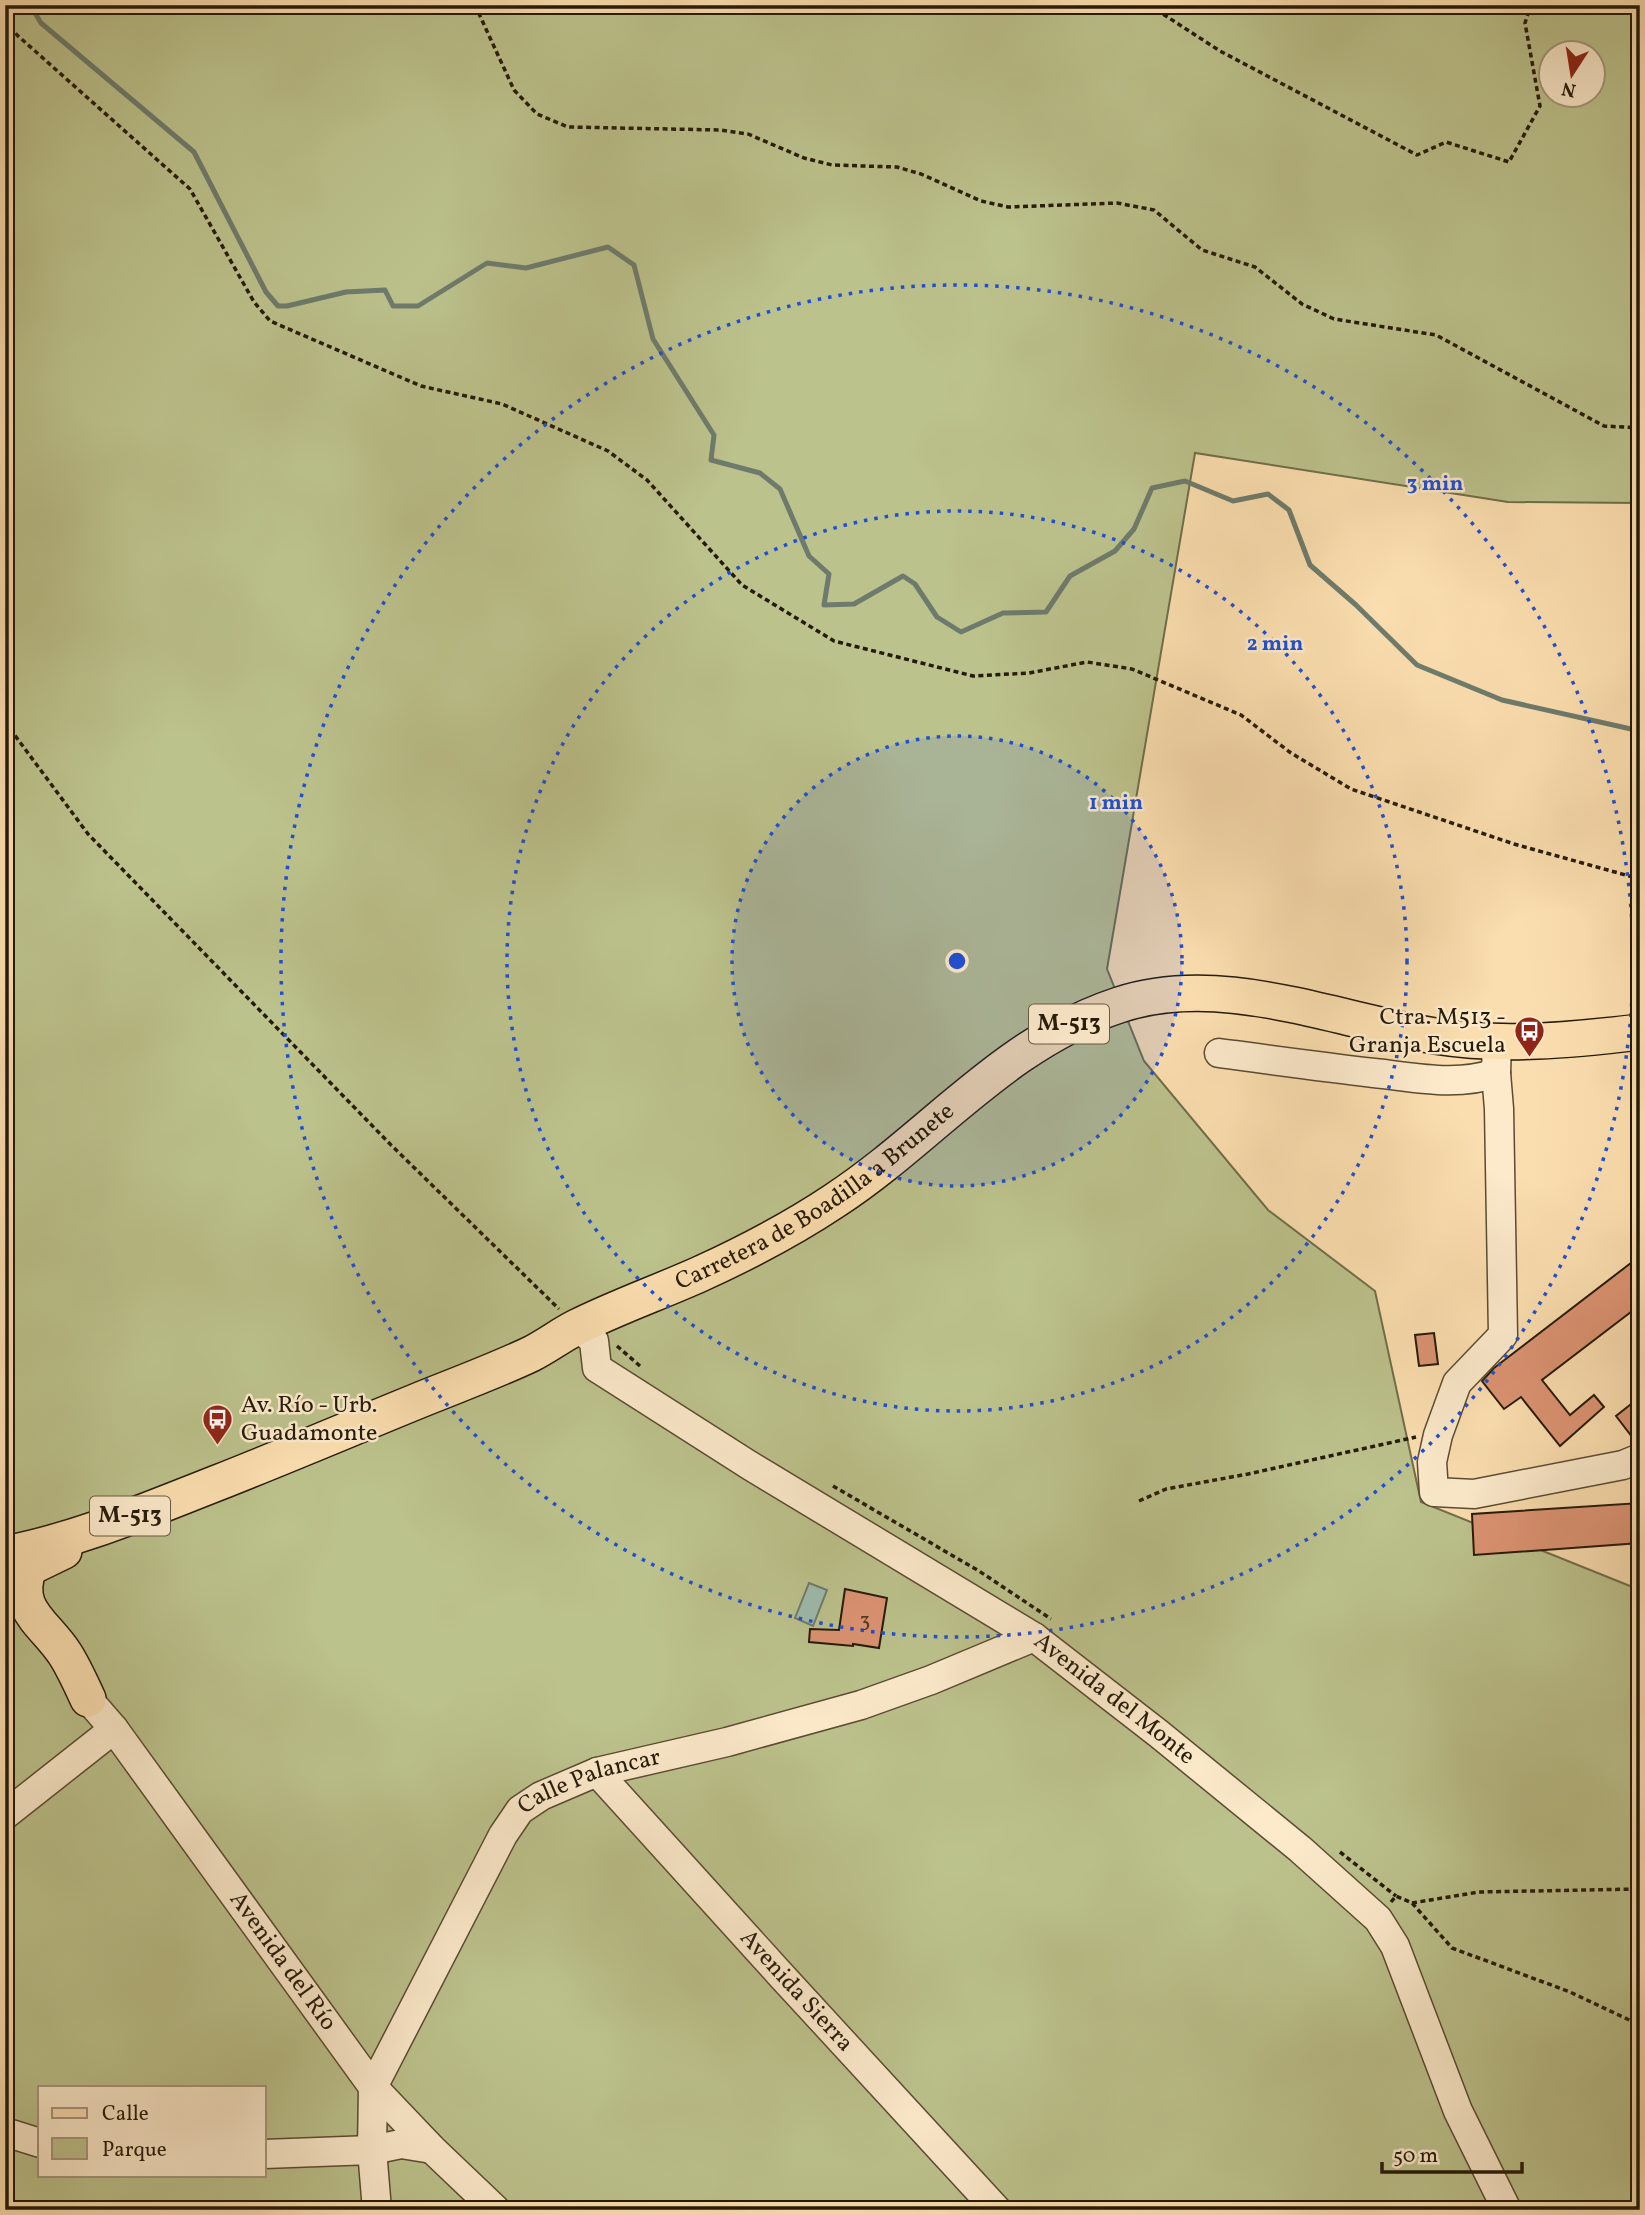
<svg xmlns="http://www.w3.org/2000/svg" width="1645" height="2215" font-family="Vollkorn,serif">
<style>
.green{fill:#bcc28c;stroke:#706e4a;stroke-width:2;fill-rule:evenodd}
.water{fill:#9fbcae;stroke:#6e7b6c;stroke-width:2}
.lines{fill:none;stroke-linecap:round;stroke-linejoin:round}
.stream{stroke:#6e7b6c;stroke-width:5}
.building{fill:#dc9372;stroke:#251a09;stroke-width:2}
.minor-casing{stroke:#5a4b32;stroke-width:31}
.major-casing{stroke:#251a09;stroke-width:38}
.path{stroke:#251a09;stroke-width:3.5;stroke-dasharray:5 3.5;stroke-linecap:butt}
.minor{stroke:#fceacb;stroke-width:28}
.major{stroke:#fbdeaf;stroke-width:35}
.ring{fill:none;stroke:#1d4ed8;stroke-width:3.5;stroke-dasharray:3.5 7}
.labels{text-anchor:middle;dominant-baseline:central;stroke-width:5;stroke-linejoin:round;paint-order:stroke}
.number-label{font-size:21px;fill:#533823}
.shield{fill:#fceacb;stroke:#665843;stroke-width:2}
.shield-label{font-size:23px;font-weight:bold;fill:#251a09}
.poi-label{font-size:24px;fill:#251a09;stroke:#fceacb;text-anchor:end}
.street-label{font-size:24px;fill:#251a09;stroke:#fceacb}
.centre{fill:#1d4ed8;stroke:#fceacb;stroke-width:3.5}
.ring-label{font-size:21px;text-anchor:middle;font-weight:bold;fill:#1d4ed8;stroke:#fceacb;stroke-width:5;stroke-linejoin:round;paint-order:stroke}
</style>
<rect width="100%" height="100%" fill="#fbdeaf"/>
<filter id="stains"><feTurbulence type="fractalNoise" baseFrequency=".00286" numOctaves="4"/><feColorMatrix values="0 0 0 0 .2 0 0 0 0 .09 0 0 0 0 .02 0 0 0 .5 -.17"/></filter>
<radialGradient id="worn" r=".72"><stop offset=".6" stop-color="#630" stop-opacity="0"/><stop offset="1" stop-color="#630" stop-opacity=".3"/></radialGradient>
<path class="green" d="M5 5H1640V503L1508 502 1195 453 1107 969 1144 1061 1268 1210 1375 1291 1421 1502 1640 1590V2210H5ZM1550 52H1592V94H1550ZM40 2087H264V2175H40Z"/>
<path class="water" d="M809 1583 827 1590 813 1626 795 1618Z"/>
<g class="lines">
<path class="stream" d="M30 5 41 23 194 152 266 292 278 306H287L346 292 385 290 393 306H418L487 263 526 268 608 247 634 265 653 339 714 435 711 460 760 473 780 489 809 556 829 574 824 605 854 604 903 576 915 584 937 617 961 632 1003 613 1046 612 1070 576 1115 551 1134 529 1152 488 1185 481 1233 501 1268 494 1289 510 1310 565 1356 605 1417 665 1502 700 1640 731"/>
</g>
<g class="building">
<path d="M1640 1256V1305L1542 1380 1570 1415 1594 1395 1604 1407 1560 1446 1521 1397 1504 1409 1482 1381 1494 1368Z"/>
<path d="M1434 1333 1438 1364 1419 1366 1415 1335Z"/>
<path d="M1640 1397V1442H1636L1616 1416Z"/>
<path d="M1640 1503V1543L1474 1555 1472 1514Z"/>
<path d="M845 1589 887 1598 879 1648 853 1644V1646L809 1642 810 1629 839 1630Z"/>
</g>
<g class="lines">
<defs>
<g id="minor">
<path d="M1497 1042 1496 1073 1499 1109 1503 1335 1457 1383 1438 1435 1432 1462 1434 1492 1474 1494 1623 1465 1640 1458"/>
<path d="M1219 1053C1271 1060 1322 1067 1374 1073 1414 1077 1456 1087 1496 1073"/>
<path id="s1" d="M578 1327 594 1341 597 1368 749 1465 1034 1637 1159 1734 1300 1849 1378 1919 1395 1946 1458 2111 1507 2210"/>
<path d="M5 1574 29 1568"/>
<path id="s2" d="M88 1699 114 1729 373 2087 432 2149 496 2210"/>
<path id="s3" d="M597 1772 779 1973 997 2210"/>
<path d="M5 1815 114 1729"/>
<path d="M5 2132 40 2143"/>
<path d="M264 2154 372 2150 401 2144 432 2149"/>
<path id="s4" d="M377 2210 372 2150 373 2087 503 1835 520 1810 541 1796 597 1772 727 1742 861 1705 931 1680 1034 1637"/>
</g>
<g id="major">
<path d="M64 1551 29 1568C13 1610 45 1623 65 1654 74 1668 81 1684 88 1699"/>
<path id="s5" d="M5 1554C78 1540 148 1510 217 1483 283 1457 349 1429 415 1402 454 1386 493 1372 531 1354 547 1346 561 1335 577 1327 617 1307 660 1292 700 1274 746 1253 792 1229 834 1201 932 1137 1003 1043 1119 1005 1221 971 1334 1020 1435 1036 1503 1047 1572 1040 1640 1032"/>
</g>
</defs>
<use href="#minor" class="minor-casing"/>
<use href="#major" class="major-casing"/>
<g class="path">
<path d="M475 5 514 90 537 114 568 127 720 130 748 134 804 158 832 165 897 167 921 174 981 201 1008 207 1117 203 1154 210 1202 250 1255 267 1302 304 1334 319 1436 335 1604 426 1640 428"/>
<path d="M1149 5 1220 51 1417 155 1446 142 1509 162 1540 106 1525 23 1531 5"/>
<path d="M5 20 17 35 190 189 254 302 270 321 421 386 502 404 608 451 647 480 742 585 834 641 973 676 1029 673 1087 662 1132 669 1241 715 1291 753 1351 789 1514 844 1640 879"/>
<path d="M5 722 88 834 391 1145 559 1309"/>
<path d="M617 1346 640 1366"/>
<path d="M833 1486 979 1571 1051 1619"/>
<path d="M1139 1501 1166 1489 1248 1474 1416 1437"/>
<path d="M1340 1852 1396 1896"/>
<path d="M1391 1902 1396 1896 1412 1903 1452 1948 1570 1992 1640 2025"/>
<path d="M1412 1903 1479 1892 1640 1889"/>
</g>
<use href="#minor" class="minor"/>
<use href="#major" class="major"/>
</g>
<circle cx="957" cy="961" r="225" fill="#1d4ed8" fill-opacity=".12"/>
<g class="ring">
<circle cx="957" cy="961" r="225"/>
<circle cx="957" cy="961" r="450"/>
<circle cx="957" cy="961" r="676"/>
</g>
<defs>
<symbol id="bus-pin" viewBox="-11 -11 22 30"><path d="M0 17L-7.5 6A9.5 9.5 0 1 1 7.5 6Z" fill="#8f2418" stroke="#fceacb"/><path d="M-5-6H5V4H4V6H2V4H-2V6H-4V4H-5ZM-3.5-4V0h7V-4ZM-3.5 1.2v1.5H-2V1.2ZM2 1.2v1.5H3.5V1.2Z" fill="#fff"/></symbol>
</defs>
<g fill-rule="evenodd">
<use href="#bus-pin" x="1512" y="1014" width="35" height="47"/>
<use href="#bus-pin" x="200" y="1402" width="35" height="47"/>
</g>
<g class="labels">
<g class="number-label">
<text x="865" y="1620">3</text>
</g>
<g class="shield">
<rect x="1029" y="1004.5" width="80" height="39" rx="5"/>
<rect x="90" y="1496.5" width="80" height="39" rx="5"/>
</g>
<g class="shield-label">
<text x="1069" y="1024">M-513</text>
<text x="130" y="1516">M-513</text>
</g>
<g class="poi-label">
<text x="1506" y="1018">Ctra. M513 -<tspan x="1506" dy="28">Granja Escuela</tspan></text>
<text x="241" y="1406" text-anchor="start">Av. Río - Urb.<tspan x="241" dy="28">Guadamonte</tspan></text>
</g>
<g class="street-label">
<text stroke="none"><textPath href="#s5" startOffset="889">Carretera de Boadilla a Brunete</textPath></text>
<text stroke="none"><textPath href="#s1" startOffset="663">Avenida del Monte</textPath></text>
<text stroke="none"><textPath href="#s4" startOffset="513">Calle Palancar</textPath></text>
<text stroke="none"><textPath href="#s2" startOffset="327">Avenida del Río</textPath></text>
<text stroke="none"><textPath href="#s3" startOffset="296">Avenida Sierra</textPath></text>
</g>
</g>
<circle cx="957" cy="961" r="10" class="centre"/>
<g class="ring-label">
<text x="1435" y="490">3 min</text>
<text x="1275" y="650">2 min</text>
<text x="1116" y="809">1 min</text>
</g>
<rect width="1645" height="2215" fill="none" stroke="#fbdeaf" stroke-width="28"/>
<rect x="7" y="7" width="1631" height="2201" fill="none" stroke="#251a09" stroke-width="3.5"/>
<rect x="14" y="14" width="1617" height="2187" fill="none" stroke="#251a09" stroke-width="2"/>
<rect x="38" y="2086" width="228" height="91" fill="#fceacb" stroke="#a6977d" stroke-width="2"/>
<rect x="52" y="2108" width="35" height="10" fill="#fbdeaf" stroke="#a6977d" stroke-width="2"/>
<text x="102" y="2120" font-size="21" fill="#251a09">Calle</text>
<rect x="52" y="2138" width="35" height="21" fill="#bcc28c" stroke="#a6977d" stroke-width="2"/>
<text x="102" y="2156" font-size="21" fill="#251a09">Parque</text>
<g transform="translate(1572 74) rotate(192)"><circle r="33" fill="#fceacb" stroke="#a6977d" stroke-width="2"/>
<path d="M0-5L12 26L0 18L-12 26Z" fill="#8f2418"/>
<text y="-10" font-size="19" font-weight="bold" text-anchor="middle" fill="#251a09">N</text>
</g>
<path d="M1382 2162v10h140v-10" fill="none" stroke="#251a09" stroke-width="3.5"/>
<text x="1393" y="2162" font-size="21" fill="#251a09" stroke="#fceacb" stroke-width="5" paint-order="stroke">50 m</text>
<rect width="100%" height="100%" filter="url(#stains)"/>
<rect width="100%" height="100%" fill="url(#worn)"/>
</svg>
